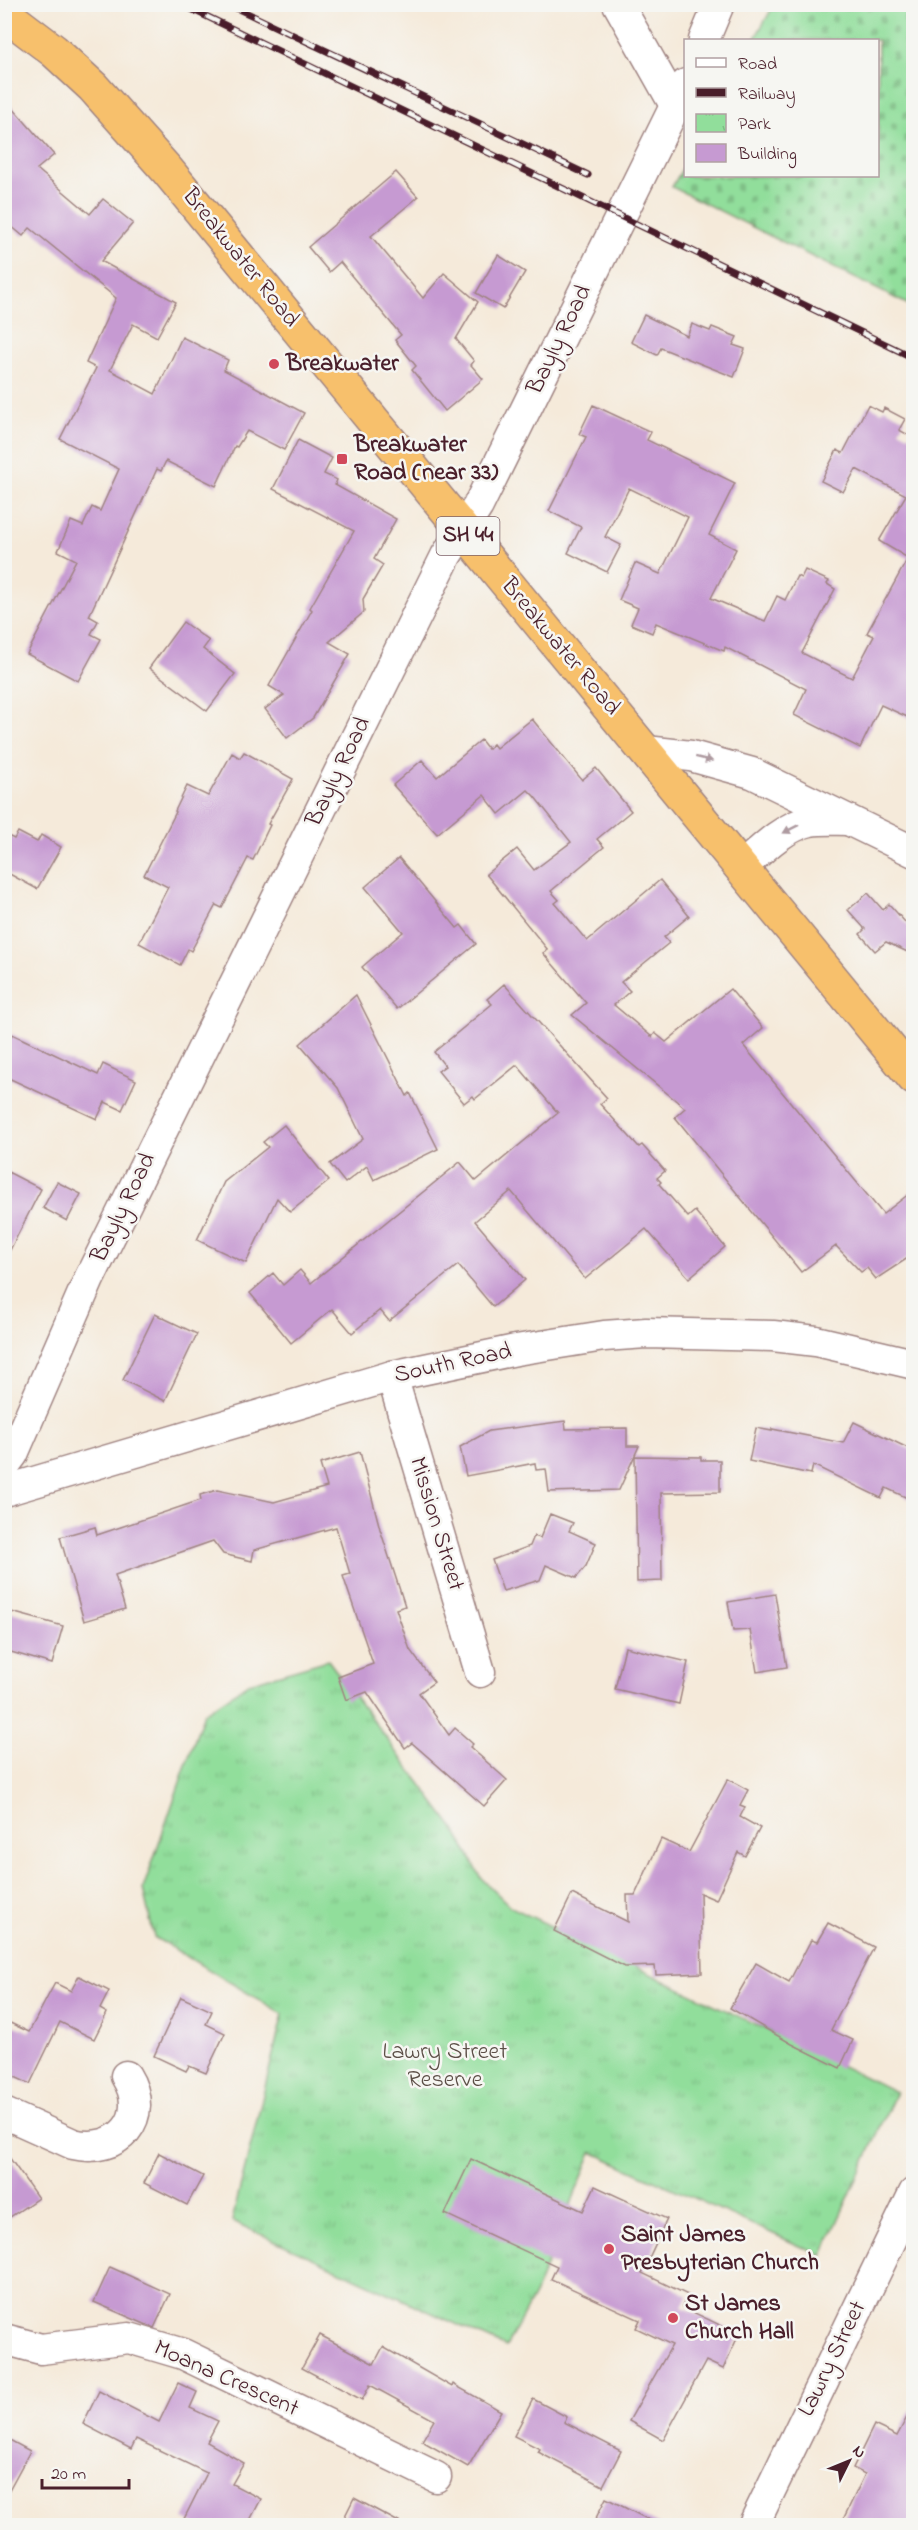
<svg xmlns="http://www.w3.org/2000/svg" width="918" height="2530" font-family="'Indie Flower',sans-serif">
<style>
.cemetery{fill:url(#cemetery-stones);stroke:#6e7e63;stroke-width:1.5}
.park{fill:url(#park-tufts);stroke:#6e7e63;stroke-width:1.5}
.building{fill:#c69ad2}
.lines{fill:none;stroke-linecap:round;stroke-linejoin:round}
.minor-casing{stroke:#a08482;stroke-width:33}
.highway-casing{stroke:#a08482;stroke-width:36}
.minor{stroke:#fff;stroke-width:30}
.highway{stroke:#f7c06c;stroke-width:33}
.rail-casing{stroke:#4a1f2b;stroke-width:7}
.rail{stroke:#f6f6f2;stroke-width:4.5;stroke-dasharray:14;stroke-linecap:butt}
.oneway{fill:#ae9aa0}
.poi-dot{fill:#d1495b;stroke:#f6f6f2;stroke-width:2}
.labels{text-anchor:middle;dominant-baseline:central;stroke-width:5;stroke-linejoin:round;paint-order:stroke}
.shield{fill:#f6f6f2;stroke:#7e6067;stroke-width:1.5}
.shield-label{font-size:22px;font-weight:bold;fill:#4a1f2b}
.street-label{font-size:24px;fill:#4a1f2b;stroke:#f6f6f2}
.poi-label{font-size:24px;font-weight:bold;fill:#4a1f2b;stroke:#f6f6f2;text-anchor:start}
.park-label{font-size:24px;fill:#5c4f47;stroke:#f6f6f2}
</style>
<defs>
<pattern id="cemetery-stones" width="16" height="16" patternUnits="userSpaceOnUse" patternTransform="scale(1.5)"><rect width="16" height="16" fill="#91de9b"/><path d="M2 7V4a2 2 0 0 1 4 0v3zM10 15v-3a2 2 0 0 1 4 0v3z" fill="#7fbe86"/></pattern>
<pattern id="park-tufts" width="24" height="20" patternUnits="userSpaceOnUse" patternTransform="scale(1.5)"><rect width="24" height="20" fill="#91de9b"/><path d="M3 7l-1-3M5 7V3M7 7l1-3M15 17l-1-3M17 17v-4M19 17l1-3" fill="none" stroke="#7fbe86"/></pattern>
</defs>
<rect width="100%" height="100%" fill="#f6f6f2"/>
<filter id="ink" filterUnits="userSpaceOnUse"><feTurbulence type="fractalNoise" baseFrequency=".0167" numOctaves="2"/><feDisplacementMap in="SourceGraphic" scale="12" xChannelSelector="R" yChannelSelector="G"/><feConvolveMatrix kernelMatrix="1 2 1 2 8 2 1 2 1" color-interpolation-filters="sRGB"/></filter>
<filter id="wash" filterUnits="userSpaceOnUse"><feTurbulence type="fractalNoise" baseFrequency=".008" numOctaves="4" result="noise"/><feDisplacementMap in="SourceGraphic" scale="24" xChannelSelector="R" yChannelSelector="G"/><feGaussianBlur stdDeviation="1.35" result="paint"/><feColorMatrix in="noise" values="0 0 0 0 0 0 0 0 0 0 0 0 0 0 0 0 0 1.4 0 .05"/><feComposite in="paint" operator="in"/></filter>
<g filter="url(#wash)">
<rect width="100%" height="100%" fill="#f5eada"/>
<path class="cemetery" d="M774 5H913V307L672 187 685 164 686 176H878V40H754Z"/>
<path class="park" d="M328 1660 455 1830 482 1879 511 1907 896 2092 822 2256 592 2152 535 2293 506 2347 232 2221 283 2014 154 1937 143 1889 204 1713 249 1683Z"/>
<g id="blocks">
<g class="building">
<path d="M4 98 54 155 37 169 90 214 103 199 133 223 101 261 176 302 157 337 133 324 110 370 155 394 182 337 228 360 224 370 304 413 284 450 247 431 237 447 235 446 216 486 166 461 161 471 157 469 89 616 98 621 91 634 101 639 78 681 27 654 76 560 58 551 71 521 83 526 92 507 100 511 119 469 60 439 96 368 86 363 116 298 30 228 23 236 4 220Z"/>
<path d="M396 172 418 197 371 236 423 298 444 273 478 302 456 339 474 361 471 365 483 379 445 411 412 370 416 366 395 340 401 335 340 262 329 272 308 247Z"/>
<path d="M498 255 525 272 503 309 476 293Z"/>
<path d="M644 315 687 336 692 324 710 331 712 327 737 337 733 345 745 349 734 377 661 348 657 355 631 342Z"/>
<path d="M593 405 651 432 647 440 735 483 709 535 736 549 711 598 765 621 777 596 785 600 797 576 801 578 805 570 829 581 827 584 835 589 802 653 852 678 874 636 867 633 908 558 879 541 906 495 856 469 843 492 821 481 837 450 843 453 868 405 882 412 884 408 905 419 899 430 914 438V720L881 705 860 748 794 715 806 689 725 647 724 651 656 623 652 633 631 624 638 608 619 600 635 563 660 574 688 517 629 488 605 537 621 545 607 572 568 553 581 527 549 511 586 437 579 434Z"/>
<path d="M298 440 332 458 324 474 337 480 335 485 396 519 374 559 383 565 363 599 364 612 329 642 350 654 313 718 287 738 265 709 284 695 269 686 312 610 310 608 354 531 273 489Z"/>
<path d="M183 622 209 641 203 649 235 674 207 711 149 668Z"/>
<path d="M532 719 582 780 596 768 631 811 597 839 604 847 551 891 559 900 555 903 587 941 660 880 689 916 664 937 669 943 621 982 630 991 614 1005 652 1037 655 1033 666 1042 730 989 763 1028 743 1045 883 1214 914 1190V1254L876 1279 867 1268 861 1272 836 1246 801 1272 675 1117 685 1108 572 1015 586 1003 543 953 548 950 486 874 517 849 534 870 571 842 534 796 528 790 499 814 484 795 437 834 393 785 422 760 437 777 481 740 488 749 493 744 496 748Z"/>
<path d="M244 752 293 779 268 824 270 825 253 860 248 858 222 908 216 905 191 951 188 949 180 965 139 943 168 887 144 875 176 812 175 811 187 786 208 796 232 753 240 758Z"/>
<path d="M18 832 37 842 41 835 61 847 37 889 4 871V834L14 839Z"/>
<path d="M399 858 457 928 461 925 476 944 397 1009 362 967 403 932 365 887Z"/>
<path d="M868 893 883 910 889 904 914 932V955L886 942 875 951 860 934 865 929 848 910Z"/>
<path d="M504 984 607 1098 600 1104 639 1147 642 1145 665 1171 657 1178 661 1182 659 1184 688 1217 695 1211 725 1247 689 1278 646 1229 585 1279 511 1191 475 1221 525 1280 493 1307 458 1265 389 1321 380 1310 352 1333 332 1309 291 1343 250 1293 273 1273 283 1285 300 1270 311 1283 460 1162 476 1181 558 1113 517 1065 475 1099 473 1096 464 1103 438 1071 445 1066 434 1052 492 1004 487 999Z"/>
<path d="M356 995 407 1096 410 1093 438 1149 374 1180 367 1166 345 1183 330 1164 363 1139 338 1088 300 1044Z"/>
<path d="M12 1034 98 1075 103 1064 136 1080 122 1110 105 1102 97 1119 4 1076V1051Z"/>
<path d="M284 1125 329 1181 290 1212 277 1198 246 1263 197 1240 224 1182 268 1147 263 1142Z"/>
<path d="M4 1170 41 1189 4 1262Z"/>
<path d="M57 1182 81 1194 67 1221 43 1208Z"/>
<path d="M155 1314 197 1334 165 1401 123 1380Z"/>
<path d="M565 1421 566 1429 627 1428V1446H639L619 1490 549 1492 546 1469 536 1470 535 1463 466 1476 460 1447 489 1431Z"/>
<path d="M854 1422 914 1451V1501L886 1488 881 1498 813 1465 811 1474 749 1461 756 1428 772 1431V1429L843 1443Z"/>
<path d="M360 1452 380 1529 405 1606 396 1609 410 1650 434 1682 419 1693 449 1735 455 1728 473 1744 470 1747 507 1780 484 1806 412 1743 405 1748 367 1692 346 1700 338 1677 373 1664 343 1576 350 1574 336 1527 254 1550 252 1561 223 1554 213 1541 115 1575 125 1609 84 1621 60 1537 95 1527 97 1535 201 1500 200 1495 217 1490 274 1502 327 1487 320 1464Z"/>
<path d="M635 1456 701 1457V1460H720V1492L661 1493 662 1581 637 1582Z"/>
<path d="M550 1514 573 1523 569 1531 596 1543 586 1566 576 1578 546 1565 540 1580 503 1591 492 1560 530 1546 534 1536 540 1538Z"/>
<path d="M775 1594 787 1667 757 1672 750 1630 733 1631 728 1602Z"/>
<path d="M4 1610 63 1626 52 1664 4 1650Z"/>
<path d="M625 1647 688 1662 679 1704 615 1689Z"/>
<path d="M728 1779 748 1790 740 1805 745 1807 740 1817 760 1828 745 1856 738 1852 716 1900 700 1893 702 1973 656 1975 655 1966 625 1967 554 1931 572 1894 628 1922 627 1895H635L661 1839 689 1852Z"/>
<path d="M828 1923 874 1947 831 2030 853 2040 840 2068 792 2044 730 2008 756 1963 789 1982 811 1940 817 1942Z"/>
<path d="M79 1976 109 1991 100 2009 107 2013 94 2039 60 2022 30 2084 4 2072V2020L29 2032 55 1983 71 1991Z"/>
<path d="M181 1997 212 2011 206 2024 225 2033 206 2073 189 2066 186 2071 154 2056Z"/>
<path d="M4 2150 38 2198 4 2221Z"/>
<path d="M159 2153 203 2176 187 2205 144 2183Z"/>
<path d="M471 2159 583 2211 595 2186 667 2219 642 2273 688 2295 682 2307 739 2334 723 2369 706 2361 663 2440 629 2421 672 2345 636 2328 640 2320 551 2279 557 2266 445 2214Z"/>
<path d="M110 2267 170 2294 154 2328 94 2302Z"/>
<path d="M320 2335 374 2364 383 2347 452 2387 453 2384 501 2411 468 2467 422 2441 434 2420 370 2385 362 2400 302 2368Z"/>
<path d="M178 2383 197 2392 190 2408 218 2421 207 2442 244 2463 232 2484 261 2499 247 2526H198L184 2519 207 2473 136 2439 131 2449 83 2424 99 2391 159 2422Z"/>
<path d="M533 2399 567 2417 564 2422 621 2451 603 2486 538 2452 540 2449 514 2436Z"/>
<path d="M914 2404V2526H840L865 2474 853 2468 874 2425 897 2436Z"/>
<path d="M4 2437 30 2451 4 2499Z"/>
<path d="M354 2498 406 2526H340Z"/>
<path d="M606 2498 661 2526H592Z"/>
</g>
</g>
</g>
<g filter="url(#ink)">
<use href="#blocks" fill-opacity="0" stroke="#a08482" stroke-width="1.5"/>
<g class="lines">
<defs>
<g id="minor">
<path d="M618 4 676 107"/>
<path d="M704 40 719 4"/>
<path d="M646 751 691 756 752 773 914 852"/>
<path d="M741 868C761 850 783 827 810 821 822 819 835 820 848 820"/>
<path d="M392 1376 480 1672"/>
<path d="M4 1466 13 1454 89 1279 446 556 478 506 686 84"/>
<path d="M4 1491 392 1376 516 1350 604 1336 646 1333 773 1336 816 1341 914 1364"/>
<path d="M4 2113 73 2144C118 2155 152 2118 126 2076"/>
<path d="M4 2339 41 2349 129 2338 183 2354 436 2477"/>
<path d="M753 2526 914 2193"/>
</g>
<path id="highway" d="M4 13 54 51 93 87 167 170 914 1078"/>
</defs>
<use href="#minor" class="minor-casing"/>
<use href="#highway" class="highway-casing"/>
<use href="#minor" class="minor"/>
<use href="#highway" class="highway"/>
<defs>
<g id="rail">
<path d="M181 4 914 358"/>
<path d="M228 4 588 175"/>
</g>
</defs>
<use href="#rail" class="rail-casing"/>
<use href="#rail" class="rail"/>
</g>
<defs><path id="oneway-solid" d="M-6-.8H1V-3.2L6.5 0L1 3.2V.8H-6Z" transform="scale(1.5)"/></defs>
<g class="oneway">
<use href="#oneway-solid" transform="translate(704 759) rotate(14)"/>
<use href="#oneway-solid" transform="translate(791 829) rotate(153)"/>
</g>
</g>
<g class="poi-dot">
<circle cx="274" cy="364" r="6"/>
<rect x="336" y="453" width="12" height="12" rx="3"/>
<circle cx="609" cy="2249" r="6"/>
<circle cx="673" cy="2318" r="6"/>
</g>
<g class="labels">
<rect class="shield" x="436.5" y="517" width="63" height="38" rx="4.5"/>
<g class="shield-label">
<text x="468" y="536">SH 44</text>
</g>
<g class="street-label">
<text transform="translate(240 258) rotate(51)">Breakwater Road</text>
<text transform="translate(560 340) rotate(-64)">Bayly Road</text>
<text transform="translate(560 647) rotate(50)">Breakwater Road</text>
<text transform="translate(339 772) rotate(-64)">Bayly Road</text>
<text transform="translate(124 1208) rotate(-64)">Bayly Road</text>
<text transform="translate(453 1364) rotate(-12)">South Road</text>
<text transform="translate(436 1524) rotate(73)">Mission Street</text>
<text transform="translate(833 2359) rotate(-64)">Lawry Street</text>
<text transform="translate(226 2379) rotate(24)">Moana Crescent</text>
</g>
<g class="poi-label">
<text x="286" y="364">Breakwater</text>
<text x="354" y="445">Breakwater<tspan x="354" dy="28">Road (near 33)</tspan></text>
<text x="621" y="2235">Saint James<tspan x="621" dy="28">Presbyterian Church</tspan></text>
<text x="685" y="2304">St James<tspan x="685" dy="28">Church Hall</tspan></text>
</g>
<g class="park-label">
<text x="445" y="2052">Lawry Street<tspan x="445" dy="28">Reserve</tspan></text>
</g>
</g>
<rect width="918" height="2530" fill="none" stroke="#f6f6f2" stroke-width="24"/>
<rect x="684" y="39" width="195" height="138" fill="#f6f6f2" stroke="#b1a0a2" stroke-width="1.5"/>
<rect x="696" y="58" width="30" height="9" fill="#ffffff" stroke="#b1a0a2" stroke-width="1.5"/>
<text x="738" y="69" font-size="18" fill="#4a1f2b">Road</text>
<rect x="696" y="88" width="30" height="9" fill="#4a1f2b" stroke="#b1a0a2" stroke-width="1.5"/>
<text x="738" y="99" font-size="18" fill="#4a1f2b">Railway</text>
<rect x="696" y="114" width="30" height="18" fill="url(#park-tufts)" stroke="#b1a0a2" stroke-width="1.5"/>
<text x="738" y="129" font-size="18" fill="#4a1f2b">Park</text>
<rect x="696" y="144" width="30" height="18" fill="#c69ad2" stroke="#b1a0a2" stroke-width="1.5"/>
<text x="738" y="159" font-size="18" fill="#4a1f2b">Building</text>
<g transform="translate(849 2461) rotate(47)" stroke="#f6f6f2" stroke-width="4.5" paint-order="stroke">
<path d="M0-4.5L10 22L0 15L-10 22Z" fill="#4a1f2b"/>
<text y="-9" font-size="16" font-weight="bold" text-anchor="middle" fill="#4a1f2b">N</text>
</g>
<path d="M42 2479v9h87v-9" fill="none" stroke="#4a1f2b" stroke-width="3"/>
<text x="51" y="2479" font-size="18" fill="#4a1f2b" stroke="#f6f6f2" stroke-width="4.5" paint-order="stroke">20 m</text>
</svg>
